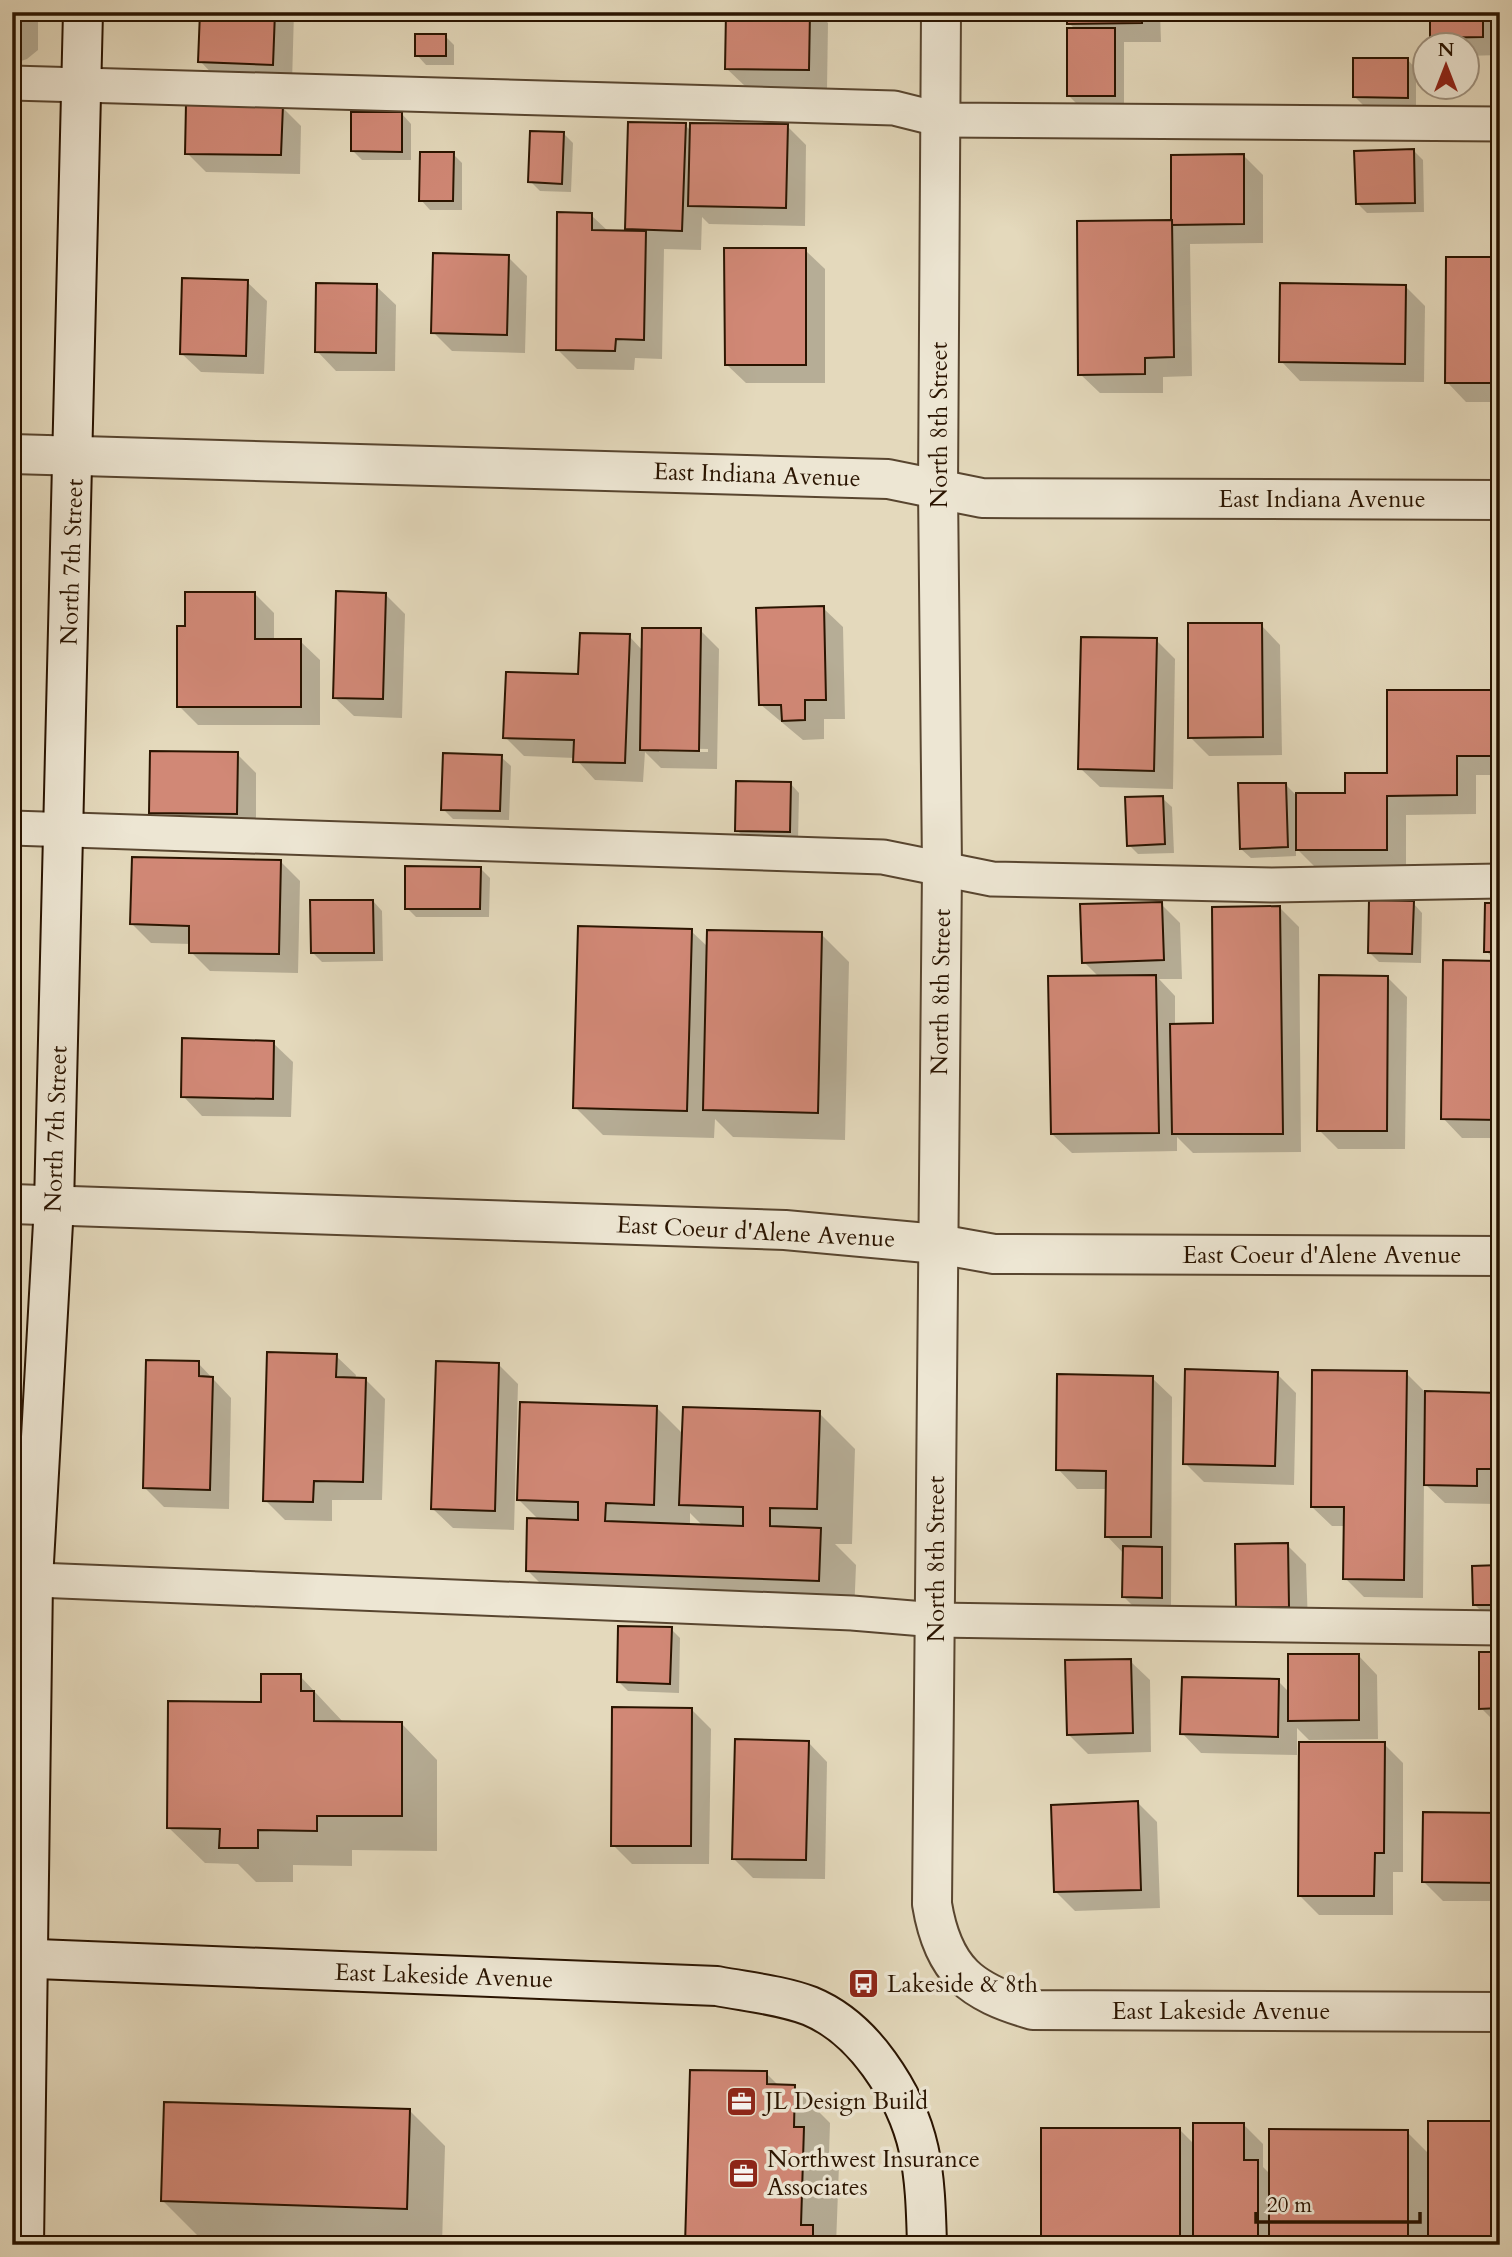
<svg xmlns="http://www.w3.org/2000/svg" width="1512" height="2257" font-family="Cardo,serif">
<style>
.shadow{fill:#0003;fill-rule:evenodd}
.building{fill:#d18876;stroke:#2a1400;stroke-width:2}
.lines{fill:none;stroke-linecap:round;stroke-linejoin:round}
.lane-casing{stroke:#58452f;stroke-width:37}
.street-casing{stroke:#58452f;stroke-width:42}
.secondary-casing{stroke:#2a1400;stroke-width:42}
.lane{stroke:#ede6d3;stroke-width:33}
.street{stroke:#ede6d3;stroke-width:38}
.secondary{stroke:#ede6d3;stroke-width:38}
.labels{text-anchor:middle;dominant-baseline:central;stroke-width:7;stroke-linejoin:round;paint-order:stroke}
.street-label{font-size:24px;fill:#2a1400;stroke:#ede6d3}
.poi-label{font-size:24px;fill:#2a1400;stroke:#ede6d3;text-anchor:start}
</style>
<rect width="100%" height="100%" fill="#e4d9bc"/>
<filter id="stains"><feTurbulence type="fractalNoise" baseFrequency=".00286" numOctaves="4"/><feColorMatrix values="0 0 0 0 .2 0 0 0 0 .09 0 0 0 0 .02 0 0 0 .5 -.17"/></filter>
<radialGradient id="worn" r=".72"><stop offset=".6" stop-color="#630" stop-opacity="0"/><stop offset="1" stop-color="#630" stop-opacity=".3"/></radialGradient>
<g class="shadow">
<path d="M12 12H38V50L27 59 12 64Z"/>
<path d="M201 12H294L292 83 219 81 200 61Z"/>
<path d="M727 12H818L828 23 827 89 746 87 726 68Z"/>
<path d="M1069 12H1160L1161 42H1124V105H1078L1068 95 1076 30 1069 23Z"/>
<path d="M1500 12V55L1466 56V46H1441L1432 37Z"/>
<path d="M445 36 454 45V65H426L417 55Z"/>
<path d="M1407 59 1416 69V107L1364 106 1354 96Z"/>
<path d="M282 107 301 126 300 174 206 172 187 153Z"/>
<path d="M402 114 411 124V160H362L352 150Z"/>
<path d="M685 125 691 131 787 126 806 145 805 226 709 224 702 217 701 250 664 249 662 359 635 358 634 370 577 369 557 349 591 215 609 232 630 233 626 229Z"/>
<path d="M563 133 573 143 571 192 540 191 530 181Z"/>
<path d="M1414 151 1423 160 1424 212 1367 213 1357 203Z"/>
<path d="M453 154 462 163V210H430L421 200Z"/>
<path d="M1243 155 1263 175V243L1190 244 1192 376 1163 377V393H1100L1080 374 1173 222Z"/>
<path d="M805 250 825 269V383H746L726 364Z"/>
<path d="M508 257 527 276 525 353 452 351 433 332Z"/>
<path d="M1500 259V402H1466L1447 382Z"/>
<path d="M247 282 267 301 264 374 201 372 181 353Z"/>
<path d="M376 286 396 305 395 371H336L317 351Z"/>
<path d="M1406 287 1425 306 1424 382 1300 381 1281 361Z"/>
<path d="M255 594 274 613V641H300L320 660V725H198L179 706 187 628Z"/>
<path d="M386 595 405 614 402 718 354 716 334 697Z"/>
<path d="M823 608 843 627 845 719H824V739L803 740 760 704Z"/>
<path d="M1261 625 1280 645 1282 755 1209 756 1190 737Z"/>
<path d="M700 630 719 649 717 769 661 768 645 752 643 782 595 780 575 758 524 756 505 737 629 636 643 651ZM659 748 708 749V752H659Z"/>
<path d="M1156 640 1175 659 1173 789 1100 787 1080 768Z"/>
<path d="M1500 692V775H1476V814L1406 815V869H1317L1296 848V856L1251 858 1241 849 1285 784 1295 794H1346L1388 775Z"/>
<path d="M237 754 256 773V832L170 831 151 812Z"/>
<path d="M501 757 511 766 509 820 453 819 443 809Z"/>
<path d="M790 783 799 793 798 841 746 840 737 830Z"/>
<path d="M1162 798 1172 807 1174 853 1138 854 1129 845Z"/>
<path d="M281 862 300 881 298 973 210 971 191 952V944L151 943 132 924Z"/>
<path d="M480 868 490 878 489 917H416L407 908Z"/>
<path d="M373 901 382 911 383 961 322 962 313 953Z"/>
<path d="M1413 903 1422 913 1421 963 1379 962 1370 953Z"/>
<path d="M1161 904 1180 923 1182 979H1159L1175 996V1026L1215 1025 1280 908 1299 927 1301 1152 1193 1153 1177 1137V1151L1072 1153 1052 1134 1099 977 1084 962Z"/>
<path d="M1500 905V1138H1462L1443 1118 1498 963 1486 951Z"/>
<path d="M691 931 708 947 821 934 849 962 845 1140 733 1137 715 1119 714 1138 603 1135 575 1107Z"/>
<path d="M1388 978 1407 997 1405 1149H1338L1319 1130Z"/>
<path d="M273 1043 293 1062 291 1117 202 1116 183 1096Z"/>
<path d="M336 1356 356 1375 355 1379H365L385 1399 382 1500H332V1521L285 1520 265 1500Z"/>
<path d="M198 1363 231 1398 229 1509 164 1507 145 1488Z"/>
<path d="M499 1365 518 1384 514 1530 453 1528 433 1509Z"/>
<path d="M1406 1373 1426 1393 1500 1395V1488H1496L1495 1504 1445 1503 1424 1483 1423 1598 1364 1597 1345 1578 1346 1526H1332L1312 1507Z"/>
<path d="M1277 1374 1296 1393 1294 1485 1204 1482 1185 1463Z"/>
<path d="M1152 1378 1172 1397 1171 1607 1133 1606 1123 1596 1124 1554 1107 1536V1489H1077L1058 1469Z"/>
<path d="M657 1408 683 1434 819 1413 855 1449 852 1544H835L856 1565 854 1615 563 1606 528 1571 540 1521 518 1499ZM690 1513 703 1526H690Z"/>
<path d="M1287 1545 1306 1564 1308 1626 1238 1607Z"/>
<path d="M1500 1567V1614H1484L1475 1605Z"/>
<path d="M671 1629 680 1638 679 1693 628 1691 618 1681Z"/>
<path d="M1500 1653V1727L1481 1708Z"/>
<path d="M1358 1655 1377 1675 1378 1739 1309 1740 1297 1728V1755L1201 1753 1182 1733 1278 1681 1290 1693Z"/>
<path d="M1130 1661 1150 1680 1151 1752 1088 1754 1068 1734Z"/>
<path d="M300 1676 344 1723 402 1724 437 1760V1851L352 1850V1866L293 1865V1882H256L238 1864 205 1863 169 1828 263 1704Z"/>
<path d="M691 1709 711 1729 709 1864H632L613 1845Z"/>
<path d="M808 1742 827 1762 825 1879 753 1878 734 1859Z"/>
<path d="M1384 1744 1403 1763V1872H1393V1915H1319L1299 1895Z"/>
<path d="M1138 1803 1157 1822 1160 1908 1075 1911 1056 1892Z"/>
<path d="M1500 1814V1901H1443L1424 1882Z"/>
<path d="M766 2073 779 2086 794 2087 830 2123 829 2155 839 2165 836 2245H687Z"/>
<path d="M410 2111 445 2146 442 2244 198 2236 163 2201Z"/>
<path d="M1243 2124 1263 2144V2167L1271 2175 1407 2132 1430 2155 1500 2245H1043L1180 2130 1195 2145Z"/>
</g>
<g class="building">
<path d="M200 12H275L273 65 198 62Z"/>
<path d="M726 12H810L809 70 725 69Z"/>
<path d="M1067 12H1142V23L1067 24Z"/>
<path d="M1430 12H1500V21H1483V37L1430 38Z"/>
<rect x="1067" y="28" width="48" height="68"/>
<rect x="415" y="34" width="31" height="22"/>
<path d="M1353 58H1408V98L1353 97Z"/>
<path d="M186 103 283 105 281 155 185 154Z"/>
<path d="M351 112H402V152L351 151Z"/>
<path d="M628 122 686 123 682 231 625 229Z"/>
<path d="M690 123 788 124 786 208 688 206Z"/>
<path d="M530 131 564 132 562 184 528 182Z"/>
<path d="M1414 149 1415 203 1356 204 1354 151Z"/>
<path d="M420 152H454L453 201H419Z"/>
<path d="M1244 154V224L1171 225V155Z"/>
<path d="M1493 158H1500V209L1493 208Z"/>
<path d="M557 212 592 213V230L646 231 644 340 616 339 615 351 556 350Z"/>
<path d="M1172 220 1174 357 1145 358V374L1078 375 1077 221Z"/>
<path d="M724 248H806V365H725Z"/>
<path d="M433 253 509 255 507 335 431 333Z"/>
<path d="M1446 257H1500V383H1445Z"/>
<path d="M182 278 248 280 246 356 180 354Z"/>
<path d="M316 283 377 284 376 353 315 352Z"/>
<path d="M1280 283 1406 285 1405 364 1279 362Z"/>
<path d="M336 591 386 593 383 699 333 698Z"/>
<path d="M185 592H255V639H301V707H177V626H185Z"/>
<path d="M824 606 826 700H805V720L782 721 781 705H759L756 608Z"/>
<path d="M1188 623H1262L1263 737 1188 738Z"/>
<path d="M642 628H701L699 751 640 750Z"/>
<path d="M580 633 630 634 625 763 573 762 574 740 503 738 506 672 578 674Z"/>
<path d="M1081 637 1157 638 1154 771 1078 769Z"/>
<path d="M1387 690H1500V756H1457V795L1387 796V850H1296V793H1345V773H1387Z"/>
<path d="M150 751 238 752 237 814 149 813Z"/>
<path d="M443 753 502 755 500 811 441 810Z"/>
<path d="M736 781 791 782 790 832 735 831Z"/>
<path d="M1238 783H1286L1288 847 1240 849Z"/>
<path d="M1163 796 1165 844 1127 846 1125 797Z"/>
<path d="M132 857 281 860 279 954 189 953V926L130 924Z"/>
<path d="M405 866 481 867 480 909H405Z"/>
<path d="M310 900H373L374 953H311Z"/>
<path d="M1369 900 1414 901 1412 954 1368 953Z"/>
<path d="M1162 902 1164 960 1082 963 1080 904Z"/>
<path d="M1485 903H1500V952H1484Z"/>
<path d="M1280 906 1283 1134H1172L1170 1024 1213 1023 1212 907Z"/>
<path d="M578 926 692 929 687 1111 573 1108Z"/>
<path d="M707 930 822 932 818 1113 703 1110Z"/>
<path d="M1443 960 1500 961V1120L1441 1119Z"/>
<path d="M1156 975 1159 1133 1051 1134 1048 976Z"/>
<path d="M1319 975 1388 976 1387 1131H1317Z"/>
<path d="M182 1038 274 1041 273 1099 181 1097Z"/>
<path d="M267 1352 337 1354 336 1377 366 1378 363 1482 314 1481 313 1502 263 1501Z"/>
<path d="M146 1360 199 1361V1376L213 1377 210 1490 143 1488Z"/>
<path d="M436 1361 499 1363 495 1511 431 1509Z"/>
<path d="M1185 1369 1278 1372 1275 1466 1183 1464Z"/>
<path d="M1312 1370 1407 1371 1404 1580 1343 1579 1344 1507H1311Z"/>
<path d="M1057 1374 1153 1376 1151 1537H1105L1106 1471 1056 1470Z"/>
<path d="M1425 1391 1500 1393V1469H1477V1486L1424 1485Z"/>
<path d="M520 1402 657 1406 654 1505 606 1503 605 1521 743 1526V1507L679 1505 683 1407 820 1411 817 1509 770 1508V1526L821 1528 819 1581 526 1571 527 1518 578 1520V1502L517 1500Z"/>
<path d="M1288 1543 1289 1607 1236 1608 1235 1544Z"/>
<path d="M1123 1546 1162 1547V1598L1122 1597Z"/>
<path d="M1500 1565V1605H1473L1472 1566Z"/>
<path d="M618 1626 672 1627 670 1684 617 1682Z"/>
<path d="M1479 1652H1500V1708L1479 1709Z"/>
<path d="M1288 1654H1359V1720L1288 1721Z"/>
<path d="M1131 1659 1133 1733 1067 1735 1065 1660Z"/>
<path d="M261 1674H301V1691H314V1721L402 1722V1816H317V1831L258 1830V1848H219L220 1829 167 1828 168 1701 261 1702Z"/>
<path d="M1182 1677 1279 1679 1278 1737 1180 1734Z"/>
<path d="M612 1707 692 1708 691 1846H611Z"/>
<path d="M735 1739 809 1741 806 1860 732 1859Z"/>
<path d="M1299 1742H1385L1384 1853H1375L1374 1896H1298Z"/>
<path d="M1138 1801 1141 1890 1054 1892 1051 1805Z"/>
<path d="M1423 1812 1500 1813V1883L1422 1882Z"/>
<path d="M690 2070 767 2071V2084L795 2085 794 2127H804L801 2225H813V2245H685Z"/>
<path d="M164 2102 410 2109 407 2209 161 2201Z"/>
<rect x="1428" y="2121" width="72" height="124"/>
<path d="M1193 2123H1244V2160H1258V2245H1193Z"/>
<rect x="1041" y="2128" width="139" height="117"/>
<path d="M1269 2129 1408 2130V2245H1269Z"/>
</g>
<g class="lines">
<defs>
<g id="lane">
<path d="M12 83 894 108 942 120 1500 124"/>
<path d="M12 828 883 857 992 879 1272 885 1500 881"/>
<path d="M12 1579 852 1613 936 1620 1500 1628"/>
</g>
<g id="street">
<path d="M941 12 938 489 942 868 932 1904C943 1971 971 1992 1033 2010L1500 2012"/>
<path d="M12 454 888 479 982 498 1500 500"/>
<path d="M12 1204 785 1230 938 1244 994 1254 1500 1256"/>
</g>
<g id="secondary">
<path d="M12 1958 717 1986C748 1992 781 1995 810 2006 839 2018 861 2039 879 2064 923 2125 925 2171 927 2245"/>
<path d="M24 2245 33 1580 54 1205 83 12"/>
</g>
</defs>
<use href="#lane" class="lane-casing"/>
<use href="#street" class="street-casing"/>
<use href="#secondary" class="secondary-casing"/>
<use href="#lane" class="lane"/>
<use href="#street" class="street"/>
<use href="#secondary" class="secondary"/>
</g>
<defs>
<symbol id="bus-square" viewBox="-11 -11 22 22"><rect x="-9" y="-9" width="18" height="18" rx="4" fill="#8f2418" stroke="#ede6d3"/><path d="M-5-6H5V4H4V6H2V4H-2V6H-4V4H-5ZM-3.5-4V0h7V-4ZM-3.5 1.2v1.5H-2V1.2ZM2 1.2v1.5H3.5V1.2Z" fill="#fff"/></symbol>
<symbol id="office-square" viewBox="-11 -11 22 22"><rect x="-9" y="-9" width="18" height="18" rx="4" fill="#8f2418" stroke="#ede6d3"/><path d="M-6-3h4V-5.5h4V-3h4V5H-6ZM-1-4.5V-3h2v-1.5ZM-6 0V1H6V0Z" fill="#fff"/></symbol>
</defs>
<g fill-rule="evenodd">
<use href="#bus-square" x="846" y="1966" width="35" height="35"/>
<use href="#office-square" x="724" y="2084" width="35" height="35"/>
<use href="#office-square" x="726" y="2156" width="35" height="35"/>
</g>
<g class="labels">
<g class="street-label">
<text transform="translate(939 425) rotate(-90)">North 8th Street</text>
<text transform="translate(757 475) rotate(2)">East Indiana Avenue</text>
<text x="1322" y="499">East Indiana Avenue</text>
<text transform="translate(72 562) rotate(-88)">North 7th Street</text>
<text transform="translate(941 992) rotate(-89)">North 8th Street</text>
<text transform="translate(56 1129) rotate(-88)">North 7th Street</text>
<text transform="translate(756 1232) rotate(3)">East Coeur d'Alene Avenue</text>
<text x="1322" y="1255">East Coeur d'Alene Avenue</text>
<text transform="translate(936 1559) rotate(-90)">North 8th Street</text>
<text transform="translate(444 1976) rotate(2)">East Lakeside Avenue</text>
<text x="1221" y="2011">East Lakeside Avenue</text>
</g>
<g class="poi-label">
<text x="887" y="1984">Lakeside &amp; 8th</text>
<text x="765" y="2101">JL Design Build</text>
<text x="767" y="2159">Northwest Insurance<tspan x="767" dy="28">Associates</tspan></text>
</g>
</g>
<rect width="1512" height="2257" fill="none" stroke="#e4d9bc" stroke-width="42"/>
<rect x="14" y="14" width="1484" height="2229" fill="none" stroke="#2a1400" stroke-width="3.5"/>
<rect x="21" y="21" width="1470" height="2215" fill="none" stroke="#2a1400" stroke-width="2"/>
<g transform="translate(1446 66)"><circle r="33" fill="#ede6d3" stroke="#9f927f" stroke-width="2"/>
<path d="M0-5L12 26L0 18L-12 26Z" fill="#8f2418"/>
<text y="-10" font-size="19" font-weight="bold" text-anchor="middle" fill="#2a1400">N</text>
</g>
<path d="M1256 2212v10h164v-10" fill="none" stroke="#2a1400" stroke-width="3.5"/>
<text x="1267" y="2212" font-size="21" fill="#2a1400" stroke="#ede6d3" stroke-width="5" paint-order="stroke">20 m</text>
<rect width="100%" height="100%" filter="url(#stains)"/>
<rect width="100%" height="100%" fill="url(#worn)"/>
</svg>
